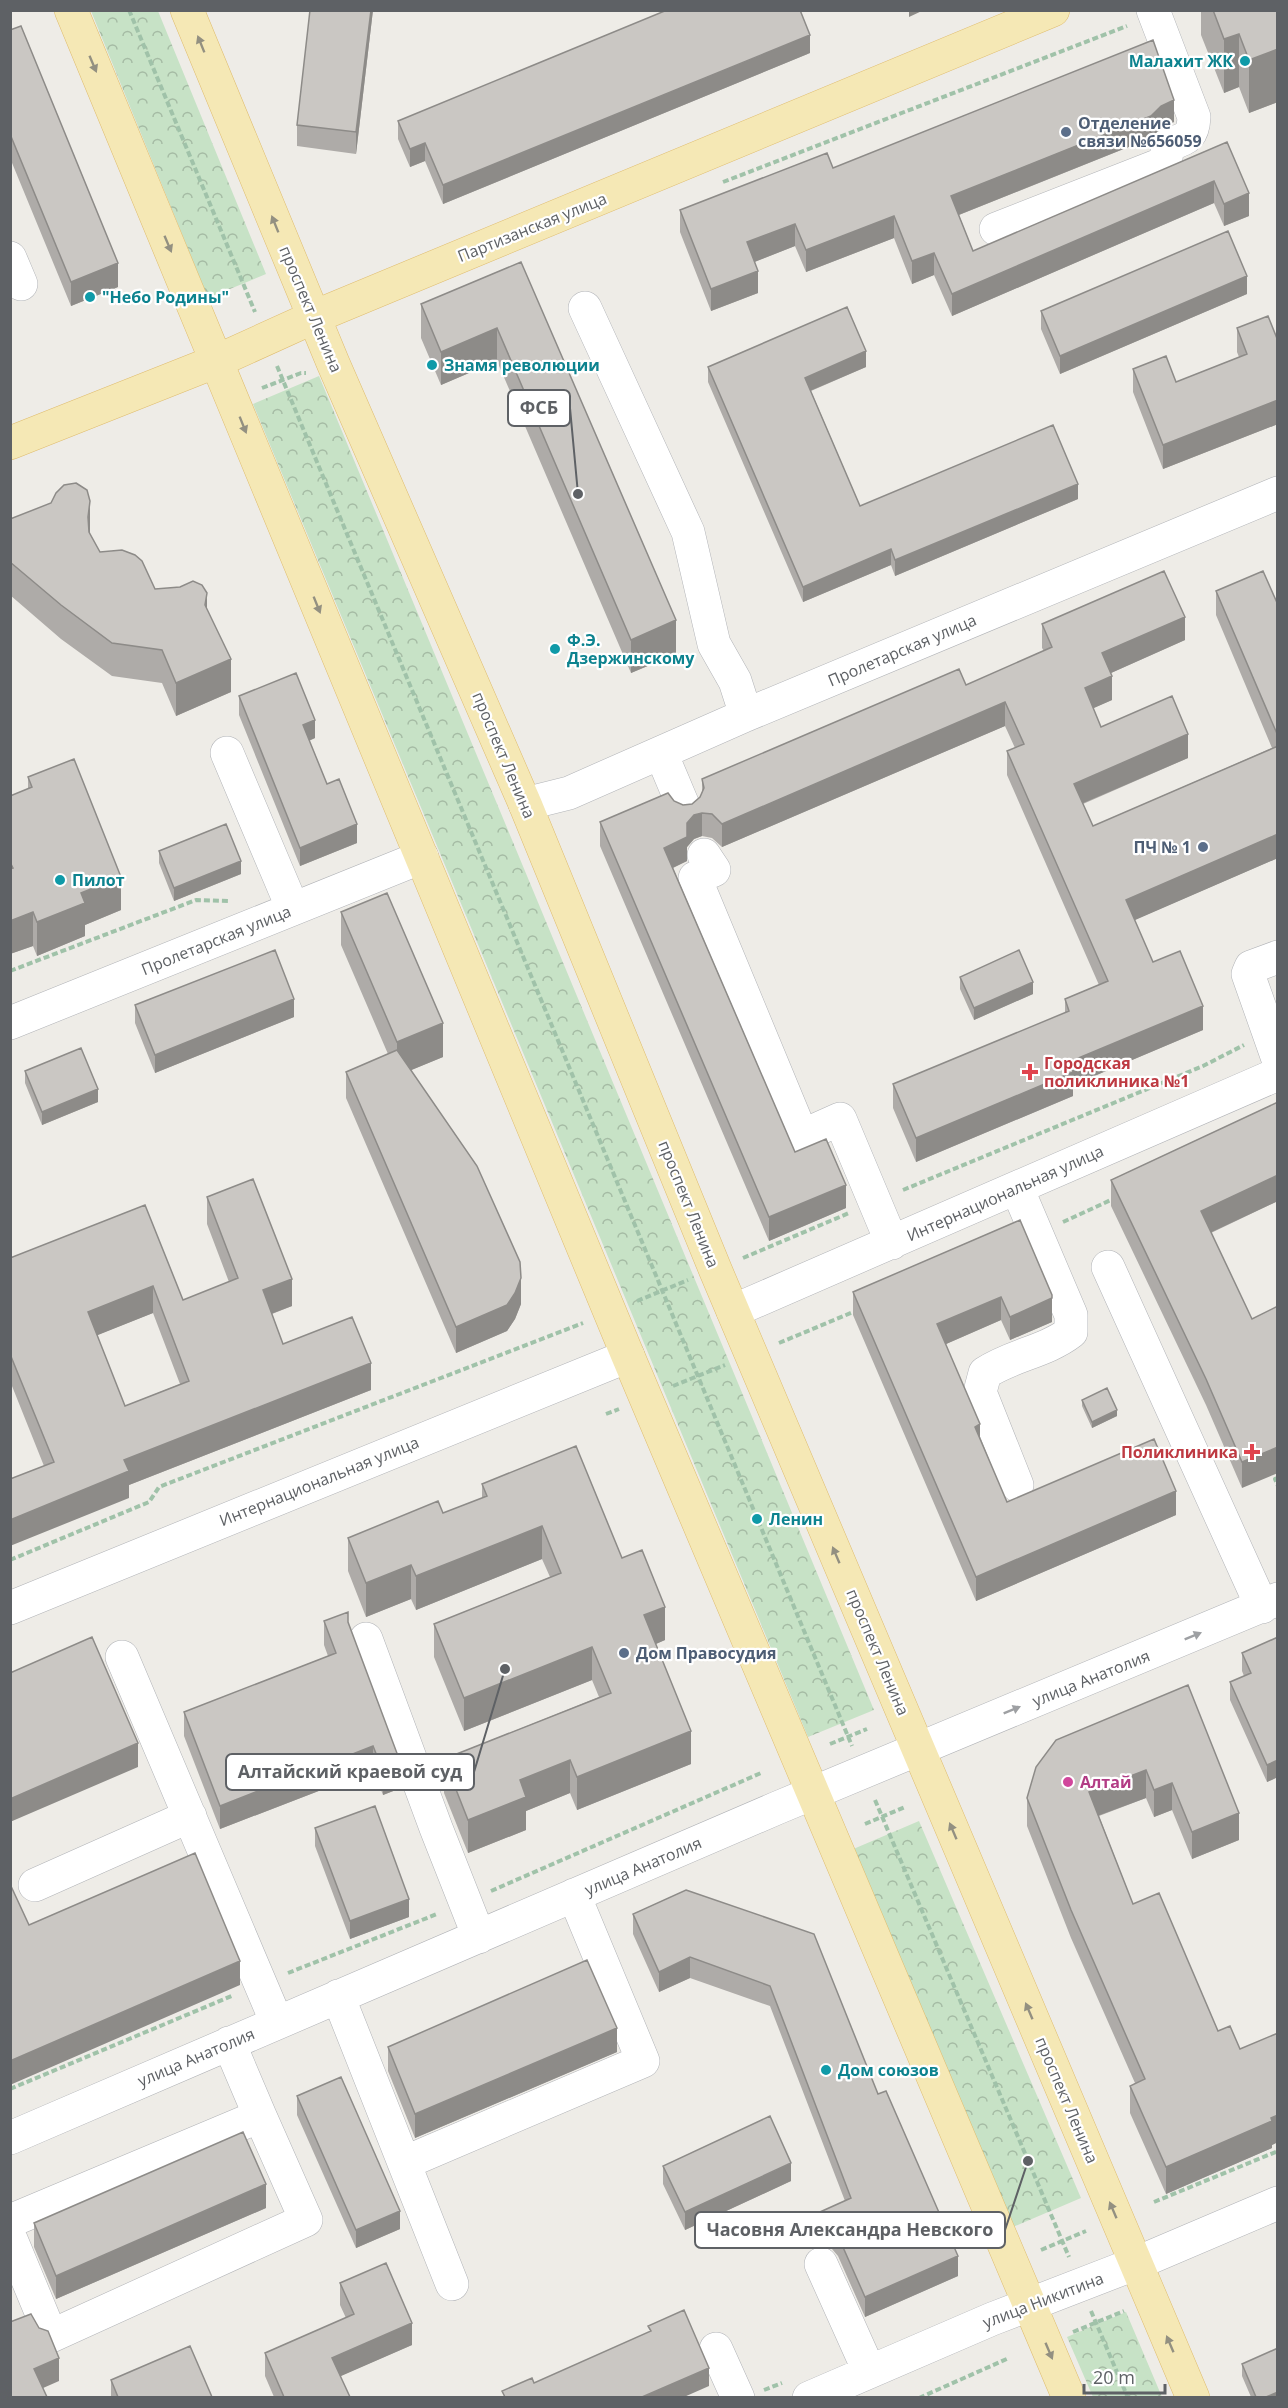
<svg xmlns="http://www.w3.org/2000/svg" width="1288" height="2408" font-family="'Open Sans',sans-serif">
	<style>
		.forest { fill: url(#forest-crowns) }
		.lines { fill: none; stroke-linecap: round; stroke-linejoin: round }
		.minor-casing { stroke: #b1b3b7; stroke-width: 34 }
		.major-casing { stroke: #dfbc6e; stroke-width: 34 }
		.path { stroke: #a0c2a9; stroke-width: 4; stroke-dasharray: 6 3; stroke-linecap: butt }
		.minor { stroke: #fff; stroke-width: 33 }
		.major { stroke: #f5e8b5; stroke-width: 33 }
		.wall { fill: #aeaba8; fill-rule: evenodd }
		.shaded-wall { fill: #8d8b88 }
		.building { fill: #cac7c3; stroke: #8d8b88; stroke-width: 1.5; fill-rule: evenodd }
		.oneway { fill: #939081 }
		.oneway2 { fill: #9ea0a3 }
		.culture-dot { fill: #0f9aa8; stroke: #fff; stroke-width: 2 }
		.service-dot { fill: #5c6f8a; stroke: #fff; stroke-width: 2 }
		.health-dot { fill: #e0444e; stroke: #fff; stroke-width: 2 }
		.hotel-dot { fill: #d1479c; stroke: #fff; stroke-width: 2 }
		.labels { text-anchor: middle; stroke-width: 4.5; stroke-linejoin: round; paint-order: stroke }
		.culture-label { font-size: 16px; font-weight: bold; fill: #0d838f; stroke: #fff; text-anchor: start }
		.service-label { font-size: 16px; font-weight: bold; fill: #4e5e75; stroke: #fff; text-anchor: start }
		.street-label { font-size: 16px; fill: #5e6165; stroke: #fff }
		.health-label { font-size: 16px; font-weight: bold; fill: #be3a42; stroke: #fff; text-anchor: start }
		.hotel-label { font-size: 16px; font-weight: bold; fill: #b23c85; stroke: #fff; text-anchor: start }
		.leader { fill: none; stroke: #5e6165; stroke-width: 2 }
		.callout-dot { fill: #5e6165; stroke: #fff; stroke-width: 2 }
		.callout { fill: #fff; stroke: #5e6165; stroke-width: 2 }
		.callout-label { font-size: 18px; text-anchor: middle; font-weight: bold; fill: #5e6165 }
	</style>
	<defs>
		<pattern id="forest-crowns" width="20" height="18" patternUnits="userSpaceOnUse" patternTransform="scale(1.5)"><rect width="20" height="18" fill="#c7e2c6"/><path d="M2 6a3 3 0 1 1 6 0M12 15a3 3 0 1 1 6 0" fill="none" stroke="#a5bba4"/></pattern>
	</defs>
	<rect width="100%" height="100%" fill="#eeece7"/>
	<!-- forest -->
	<path class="forest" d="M91,11H158L266,274L208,298Z
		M319,376L874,1710L808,1737L253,404Z
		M919,1821L1081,2198L1013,2227L851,1850Z
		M1126,2312L1162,2397H1093L1067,2337Z"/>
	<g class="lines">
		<defs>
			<path id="minor" d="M996,229L1162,164L1166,158L1168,145C1186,138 1193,138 1194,117L1153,10
				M10,258L21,284
				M585,308L688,532L714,644L735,681L746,715
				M227,753L293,909
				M661,753L685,810
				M525,804L569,793L746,715L1278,493
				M704,855L714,870L695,878L802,1136L840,1119L892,1243
				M1278,957L1251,967L1248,974L1278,1059
				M10,1023L422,857
				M1108,1267L1262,1607
				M733,1311L1278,1074
				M1017,1485L980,1392L985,1373C1012,1355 1045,1352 1071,1332V1315L1017,1188
				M10,1608L628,1356
				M366,1639L436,1828L479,1937
				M122,1657L277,2023
				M35,1885L190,1816
				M338,1996L452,2284
				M10,2138L777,1808L1278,1599
				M404,2163L643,2061L574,1895
				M10,2221L260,2116L229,2043
				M10,2237L51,2336L306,2220L260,2116
				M821,2264L869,2371
				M716,2349L738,2398
				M809,2398L992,2319L1137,2263L1278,2203"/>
			<path id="major" d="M71,10L628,1356L1069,2398
				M187,10L333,363L525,804L715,1269L1193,2398
				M10,443L217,361L314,317L1053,10"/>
		</defs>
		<!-- minor casing -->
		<use href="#minor" class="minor-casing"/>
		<!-- major casing -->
		<use href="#major" class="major-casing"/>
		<!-- path -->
		<path class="path" d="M129,10L255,312
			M723,182L1127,26
			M277,366L852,1746
			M262,388L301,373H306
			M10,971L196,900L229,901
			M903,1190L1203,1066L1244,1045
			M1063,1222L1113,1199
			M743,1258L849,1213
			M637,1301L688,1280
			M779,1343L858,1310
			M673,1386L725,1365
			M606,1414L619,1409
			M1278,1478L1275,1479L1278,1486
			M10,1560L149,1502L159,1487L583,1323
			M830,1744L867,1729
			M875,1800L1069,2257
			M865,1824L905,1807
			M491,1891L761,1773
			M288,1973L437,1914
			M10,2089L234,1995
			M1154,2202L1278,2151
			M1041,2250L1086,2231
			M1091,2311L1128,2398
			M1073,2332L1124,2311
			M764,2390L782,2383
			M919,2398L1009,2358"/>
		<!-- minor -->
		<use href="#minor" class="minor"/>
		<!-- major -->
		<use href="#major" class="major"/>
	</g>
	<!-- wall -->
	<path class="wall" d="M373,10L356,154L297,146V125Z
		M1201,10H1278V102L1249,113L1239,87L1224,93L1201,35Z
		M10,30L118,287L71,306L10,158Z
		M810,53L443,204L425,161L410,167L398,139V121Z
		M1174,122L1161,128L1151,138L959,215L973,251L1227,142L1249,216L1224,226L1214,203L952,316L934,275L912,284L894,238L806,272L795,246L754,262L758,293L711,311L680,232V210L833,168Z
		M521,262L676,654L631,673L497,361L441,385L421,338V304Z
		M1247,294L1060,374L1041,329V311Z
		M1237,328L1278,341V424L1163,469L1133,392V369L1176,382L1239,357L1237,352Z
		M708,367H866L811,391L860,506L1078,499L895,576L891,565L803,602L708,382Z
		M10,519L90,535L100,552L155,589L207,610L231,692L176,716L162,683L112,676L61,639L10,595Z
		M1216,591L1278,605V858L1134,920L1153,962L1203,1030L1073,1085V1096L916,1162L893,1108V1084L1065,1013V999L1099,985L1007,775V751L1015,748L1005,726L722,847L712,838L702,836L694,839L687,847V861L673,868L795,1152L846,1208L769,1241L600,846V822L674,801L683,805L692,804L700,797L702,792V779L966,685L1044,651L1042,648V624L1185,640L1111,673L1112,700L1093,708L1101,727L1188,758L1083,804L1093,826L1272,748L1216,615Z
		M239,696L315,738L309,741L327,784L357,843L300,866L239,715Z
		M28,777L121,910L85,925V936L37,956L33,946L10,954V796L28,789Z
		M159,851L241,874L174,901L159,863Z
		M341,912L443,1057L411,1070L521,1304L515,1319L507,1331L456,1353L346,1098V1072L388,1054L341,945Z
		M960,977L1033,994L974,1020L960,989Z
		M135,1005L294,1017L155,1073L135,1023Z
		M25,1071L98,1102L42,1125L25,1083Z
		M1278,1102V1201L1211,1233L1252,1319L1242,1488L1206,1405L1111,1206V1180Z
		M207,1197L292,1306L272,1314L283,1344L371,1390L129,1485V1498L44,1466L10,1381V1258L145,1205L183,1300L229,1282L207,1224ZM153,1313L180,1384L125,1406L97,1335Z
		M1020,1220L1052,1322L1010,1340L1001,1320L946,1344L980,1440L1007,1502L1176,1515L976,1601L853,1315V1292Z
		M1082,1400L1117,1416L1092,1428L1082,1406Z
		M482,1484L622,1558L665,1640L656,1644L691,1764L577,1810L570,1793L526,1811V1830L468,1853L444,1793V1759L599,1697L592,1680L464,1731L434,1657V1624L550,1577L542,1559L416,1610L411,1599L366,1617L348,1571V1538L443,1513L482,1498Z
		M324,1621L348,1622L401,1788L383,1795L373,1770L220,1829L184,1736V1712L328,1656L324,1645Z
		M1278,1637V1777L1267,1782L1230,1700V1682L1244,1676L1242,1671V1653Z
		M1188,1685L1239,1840L1192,1859L1172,1810L1154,1817L1146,1798L1099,1816L1133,1904L1218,2031L1240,2049L1278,2033V2142L1272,2145V2148L1166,2194L1130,2113V2086L1135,2083L1071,1938L1027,1826V1798Z
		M315,1828L409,1917L350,1939L315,1846Z
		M686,1890L878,2094L958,2276L865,2317L838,2256L832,2249L826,2246L820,2232V2212L845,2201L770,2006L690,1978L659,1992L633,1934V1914Z
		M388,2047L617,2052L415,2138L388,2071Z
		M297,2096L400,2229L356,2248L297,2115Z
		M663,2166L791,2181L685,2230L663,2184Z
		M266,2208L56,2299L34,2247V2223Z
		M340,2283L412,2345L340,2376L350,2397H274L265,2376V2353L346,2318L340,2305Z
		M1242,2364L1278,2397H1251L1242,2376Z
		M111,2380L212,2397H111Z"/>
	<!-- shaded-wall -->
	<path class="shaded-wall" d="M371,10H373L356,154V132Z
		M909,10H924L909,17Z
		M1239,34V87L1224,93V39Z
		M810,35V53L443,204V185Z
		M1278,49V102L1249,113V60Z
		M1174,100V122L1161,128L1151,138L951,218V196Z
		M425,143V161L410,167V149Z
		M1214,181V203L952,316V294Z
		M1249,193V216L1224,226V204Z
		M894,216V238L806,272V250Z
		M795,224V246L747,265V242Z
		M934,253V275L912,284V261Z
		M118,263V287L71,306V282Z
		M758,271V293L711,311V289Z
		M1247,276V294L1060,374V356Z
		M497,328V361L441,385V352Z
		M866,351V367L805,393V378Z
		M1278,400V424L1163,469V445Z
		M1078,484V499L895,576V560Z
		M90,501V534L88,551V517Z
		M891,549V565L803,602V587Z
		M207,593V626L205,605Z
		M1185,617V640L1102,677V653Z
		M676,620V654L631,673V640Z
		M231,659V692L176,716V683Z
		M1112,676V700L1085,712V688Z
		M1005,702V726L722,847V824Z
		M315,720V738L303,743V725Z
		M1188,734V758L1074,807V784Z
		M702,813V836L694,839L687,847V823L694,815Z
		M357,824V843L300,866V848Z
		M1278,834V858L1126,924V900Z
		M687,837V861L664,872V848Z
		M241,861V874L174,901V888Z
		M121,877V910L85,925V936L37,956V922L81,893Z
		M33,912V946L10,954V921Z
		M1033,982V994L974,1020V1008Z
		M294,999V1017L155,1073V1055Z
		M1203,1006V1030L1073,1085V1096L916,1162V1138L1069,1062Z
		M443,1023V1057L397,1076V1042Z
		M98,1089V1102L42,1125V1112Z
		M1278,1175V1201L1201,1237V1211Z
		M846,1185V1208L769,1241V1217Z
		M521,1278V1304L515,1319L507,1331L456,1353V1327Z
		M292,1279V1306L263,1317V1290Z
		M153,1286V1313L88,1339V1312Z
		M1001,1297V1320L937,1348V1324Z
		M1052,1298V1322L1010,1340V1317Z
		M371,1363V1390L129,1485V1498L10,1546V1520L124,1460Z
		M1117,1410V1416L1092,1428V1422Z
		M980,1424V1448L975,1427Z
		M1278,1447V1473L1242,1488V1462Z
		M1176,1491V1515L976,1601V1577Z
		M542,1526V1559L416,1610V1576Z
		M411,1565V1599L366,1617V1583Z
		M665,1607V1640L644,1649V1615Z
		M592,1647V1680L464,1731V1698Z
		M691,1731V1764L577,1810V1777Z
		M138,1743V1767L10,1822V1799Z
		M373,1746V1770L220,1829V1806Z
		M570,1760V1793L526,1811V1830L468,1853V1820L520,1780Z
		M1278,1760V1777L1267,1782V1765Z
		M401,1764V1788L383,1795V1771Z
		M1146,1770V1798L1089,1819V1792Z
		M1172,1783V1810L1154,1817V1790Z
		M1239,1813V1840L1192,1859V1832Z
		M409,1899V1917L350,1939V1921Z
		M690,1957V1978L659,1992V1972Z
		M240,1961V1985L10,2085V2061Z
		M617,2028V2052L415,2138V2114Z
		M1278,2115V2142L1272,2145V2148L1166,2194V2167Z
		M791,2163V2181L685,2230V2212Z
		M266,2184V2208L56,2299V2276Z
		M400,2211V2229L356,2248V2230Z
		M958,2256V2276L865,2317V2297Z
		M412,2323V2345L332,2380V2358Z
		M59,2358V2381L34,2392V2369Z
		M709,2368V2386L684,2397H642Z
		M1278,2392V2397H1266Z"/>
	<!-- building -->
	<path class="building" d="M310,10H371L356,132L297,125Z
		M667,10H800L810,35L443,185L425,143L410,149L398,121Z
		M1213,10H1278V49L1249,60L1239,34L1224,39Z
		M21,26L118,263L71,282L10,134V30Z
		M1153,40L1174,100L1161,106L1151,116L951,196L973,251L1227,142L1249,193L1224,204L1214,181L952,294L934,253L912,261L894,216L806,250L795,224L747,242L758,271L711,289L680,210L827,153L833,168Z
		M1228,231L1247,276L1060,356L1041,311Z
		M521,262L676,620L631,640L497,328L441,352L421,304Z
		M847,307L866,351L805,378L860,506L1053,425L1078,484L895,560L891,549L803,587L708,367Z
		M1268,316L1278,341V400L1163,445L1133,369L1166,356L1176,382L1247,354L1237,328Z
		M76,483L87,490L90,501L88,517L89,532L100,552L122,550L135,555L142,561L155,589L180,587L193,581L202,585L207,593L205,605L231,659L176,683L162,650L112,643L61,605L10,562V519L51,503L56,493L64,485Z
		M1164,571L1185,617L1102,653L1112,676L1085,688L1101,727L1172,696L1188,734L1074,784L1093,826L1278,746V834L1126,900L1153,962L1180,951L1203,1006L1069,1062L1073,1072L916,1138L893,1084L1069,1011L1065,999L1108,981L1007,751L1024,744L1005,702L722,824L712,814L702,813L694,815L687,823V837L664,848L795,1152L826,1139L846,1185L769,1217L600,822L668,793L674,801L683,805L692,804L700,797L704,788L702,779L959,669L966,685L1052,647L1042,624Z
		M1263,571L1278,605V736L1216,591Z
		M296,673L315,720L303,725L327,784L339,779L357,824L300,848L239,696Z
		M74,759L121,877L81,893L85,903L37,922L33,912L10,921V869L13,868L10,862V796L32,787L28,777Z
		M226,824L241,861L174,888L159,851Z
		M387,893L443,1023L397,1042L341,912Z
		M275,950L294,999L155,1055L135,1005Z
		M1019,950L1033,982L974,1008L960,977Z
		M81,1048L98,1089L42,1112L25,1071Z
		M397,1050L477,1166L520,1262L521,1278L515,1293L507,1305L456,1327L346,1072Z
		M1278,1102V1175L1201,1211L1252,1319L1278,1306V1447L1242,1462L1206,1379L1111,1180Z
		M253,1179L292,1279L263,1290L283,1344L352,1317L371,1363L124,1460L129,1471L10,1520V1479L54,1462L10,1354V1258L145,1205L183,1300L238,1278L207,1197ZM153,1286L189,1381L125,1406L88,1312Z
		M1020,1220L1052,1295V1298L1010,1317L1001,1297L937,1324L980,1424L975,1427L1007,1502L1154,1439L1176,1491L976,1577L853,1292Z
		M1107,1388L1117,1410L1092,1422L1082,1400Z
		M576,1446L622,1558L642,1550L665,1607L644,1615L691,1731L577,1777L570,1760L520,1780L526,1797L468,1820L444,1759L611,1693L592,1647L464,1698L434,1624L561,1573L542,1526L416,1576L411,1565L366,1583L348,1538L438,1501L443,1513L487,1496L482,1484Z
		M348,1612V1622L401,1764L383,1771L373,1746L220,1806L184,1712L336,1653L324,1621Z
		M92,1637L138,1743L10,1799V1673Z
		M1278,1637V1760L1267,1765L1230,1682L1251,1673L1242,1653Z
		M1188,1685L1239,1813L1192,1832L1172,1783L1154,1790L1146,1770L1089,1792L1133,1904L1159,1893L1218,2031L1230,2026L1240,2049L1278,2033V2115L1271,2118L1272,2121L1166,2167L1130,2086L1145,2079L1071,1910L1027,1798L1036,1767L1056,1740Z
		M375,1806L409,1899L350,1921L315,1828Z
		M195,1853L240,1961L10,2061V1884L29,1925Z
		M686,1890L814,1934L878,2094L886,2091L958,2256L865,2297L838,2236L832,2229L826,2226L820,2212L851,2198L770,1986L690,1957L659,1972L633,1914Z
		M587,1960L617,2028L415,2114L388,2047Z
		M341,2077L400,2211L356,2230L297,2096Z
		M770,2116L791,2163L685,2212L663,2166Z
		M243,2132L266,2184L56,2276L34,2223Z
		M386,2263L412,2323L332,2358L350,2397H284L265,2353L354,2314L340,2283Z
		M684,2310L709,2368L642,2397H505L502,2391L532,2378L534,2383L651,2331L648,2326Z
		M31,2314L39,2328L48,2331L59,2358L34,2369L47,2397H10V2322Z
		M190,2346L212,2397H118L111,2380Z
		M1278,2348V2392L1266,2397H1256L1242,2364Z"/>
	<!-- one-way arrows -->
	<defs><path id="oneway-solid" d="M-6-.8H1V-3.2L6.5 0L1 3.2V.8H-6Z" transform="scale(1.5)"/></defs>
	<g class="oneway">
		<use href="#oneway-solid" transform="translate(201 44) rotate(-112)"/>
		<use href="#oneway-solid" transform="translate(93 64) rotate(67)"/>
		<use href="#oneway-solid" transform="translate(275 224) rotate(-112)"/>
		<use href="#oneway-solid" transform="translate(168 244) rotate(67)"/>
		<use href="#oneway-solid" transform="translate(243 425) rotate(68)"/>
		<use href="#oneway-solid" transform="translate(317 605) rotate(68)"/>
		<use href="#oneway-solid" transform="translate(836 1555) rotate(-113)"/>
		<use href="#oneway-solid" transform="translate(953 1831) rotate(-113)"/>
		<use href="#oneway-solid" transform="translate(1029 2011) rotate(-113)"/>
		<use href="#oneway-solid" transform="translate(1113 2210) rotate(-113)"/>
		<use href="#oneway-solid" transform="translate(1170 2344) rotate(-113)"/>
		<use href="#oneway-solid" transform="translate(1049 2351) rotate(67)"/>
	</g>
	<g class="oneway2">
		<use href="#oneway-solid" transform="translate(1193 1636) rotate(-22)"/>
		<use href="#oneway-solid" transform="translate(1012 1710) rotate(-22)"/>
	</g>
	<!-- markers -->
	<g class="culture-dot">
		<circle cx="1245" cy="61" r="6"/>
		<circle cx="90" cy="297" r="6"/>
		<circle cx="432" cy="365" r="6"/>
		<circle cx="555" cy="649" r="6"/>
		<circle cx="60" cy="880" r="6"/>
		<circle cx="757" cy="1519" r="6"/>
		<circle cx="826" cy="2070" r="6"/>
	</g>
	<g class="service-dot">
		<circle cx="1066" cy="132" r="6"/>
		<circle cx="1203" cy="847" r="6"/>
		<circle cx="624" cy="1653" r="6"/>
	</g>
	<g class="health-dot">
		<path d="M1027 1063h6v6h6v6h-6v6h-6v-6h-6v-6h6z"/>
		<path d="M1249 1443h6v6h6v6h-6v6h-6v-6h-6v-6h6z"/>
	</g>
	<circle class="hotel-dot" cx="1068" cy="1782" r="6"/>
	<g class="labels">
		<!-- culture labels -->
		<g class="culture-label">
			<text x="1233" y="67" text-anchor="end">Малахит ЖК</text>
			<text x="102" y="303">"Небо Родины"</text>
			<text x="444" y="371">Знамя революции</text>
			<text x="567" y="646">Ф.Э.<tspan x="567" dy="18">Дзержинскому</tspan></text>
			<text x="72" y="886">Пилот</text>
			<text x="769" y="1525">Ленин</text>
			<text x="838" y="2076">Дом союзов</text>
		</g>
		<!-- service labels -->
		<g class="service-label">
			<text x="1078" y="129">Отделение<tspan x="1078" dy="18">связи №656059</tspan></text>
			<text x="1191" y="853" text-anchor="end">ПЧ № 1</text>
			<text x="636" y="1659">Дом Правосудия</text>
		</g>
		<!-- street labels -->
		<g class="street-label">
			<text transform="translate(532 227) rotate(-22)" y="6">Партизанская улица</text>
			<text transform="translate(311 309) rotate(67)" y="6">проспект Ленина</text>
			<text transform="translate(902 650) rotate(-23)" y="6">Пролетарская улица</text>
			<text transform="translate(504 755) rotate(67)" y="6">проспект Ленина</text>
			<text transform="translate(216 940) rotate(-22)" y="6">Пролетарская улица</text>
			<text transform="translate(1005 1193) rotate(-24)" y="6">Интернациональная улица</text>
			<text transform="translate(689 1204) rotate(68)" y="6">проспект Ленина</text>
			<text transform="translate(319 1481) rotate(-22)" y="6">Интернациональная улица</text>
			<text transform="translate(878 1652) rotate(67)" y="6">проспект Ленина</text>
			<text transform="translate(1091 1678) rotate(-22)" y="6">улица Анатолия</text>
			<text transform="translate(643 1866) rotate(-23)" y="6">улица Анатолия</text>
			<text transform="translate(196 2057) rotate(-23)" y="6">улица Анатолия</text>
			<text transform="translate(1067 2100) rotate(67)" y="6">проспект Ленина</text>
			<text transform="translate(1043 2300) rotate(-21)" y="6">улица Никитина</text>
		</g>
		<!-- health labels -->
		<g class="health-label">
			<text x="1044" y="1069">Городская<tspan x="1044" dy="18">поликлиника №1</tspan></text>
			<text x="1238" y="1458" text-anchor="end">Поликлиника</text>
		</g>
		<!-- hotel labels -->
		<g class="hotel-label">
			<text x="1080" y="1788">Алтай</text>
		</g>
	</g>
	<!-- callouts -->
	<path class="leader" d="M578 494L570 408M505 1669L474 1772M1028 2161L1005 2230"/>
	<g class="callout-dot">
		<circle cx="578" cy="494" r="6"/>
		<circle cx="505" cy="1669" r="6"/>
		<circle cx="1028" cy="2161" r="6"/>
	</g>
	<g class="callout">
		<rect x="508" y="390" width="62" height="36" rx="6"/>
		<rect x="226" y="1754" width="248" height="36" rx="6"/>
		<rect x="695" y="2212" width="310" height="36" rx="6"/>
	</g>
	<g class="callout-label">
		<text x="539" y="414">ФСБ</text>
		<text x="350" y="1778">Алтайский краевой суд</text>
		<text x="850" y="2236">Часовня Александра Невского</text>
	</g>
	<!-- border -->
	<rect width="1288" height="2408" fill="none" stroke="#5e6165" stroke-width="24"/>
	<!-- scale -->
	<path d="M1084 2384v9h81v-9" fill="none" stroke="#5e6165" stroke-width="3"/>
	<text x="1093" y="2384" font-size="18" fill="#5e6165" stroke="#ffffff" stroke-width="4.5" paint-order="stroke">20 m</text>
</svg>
